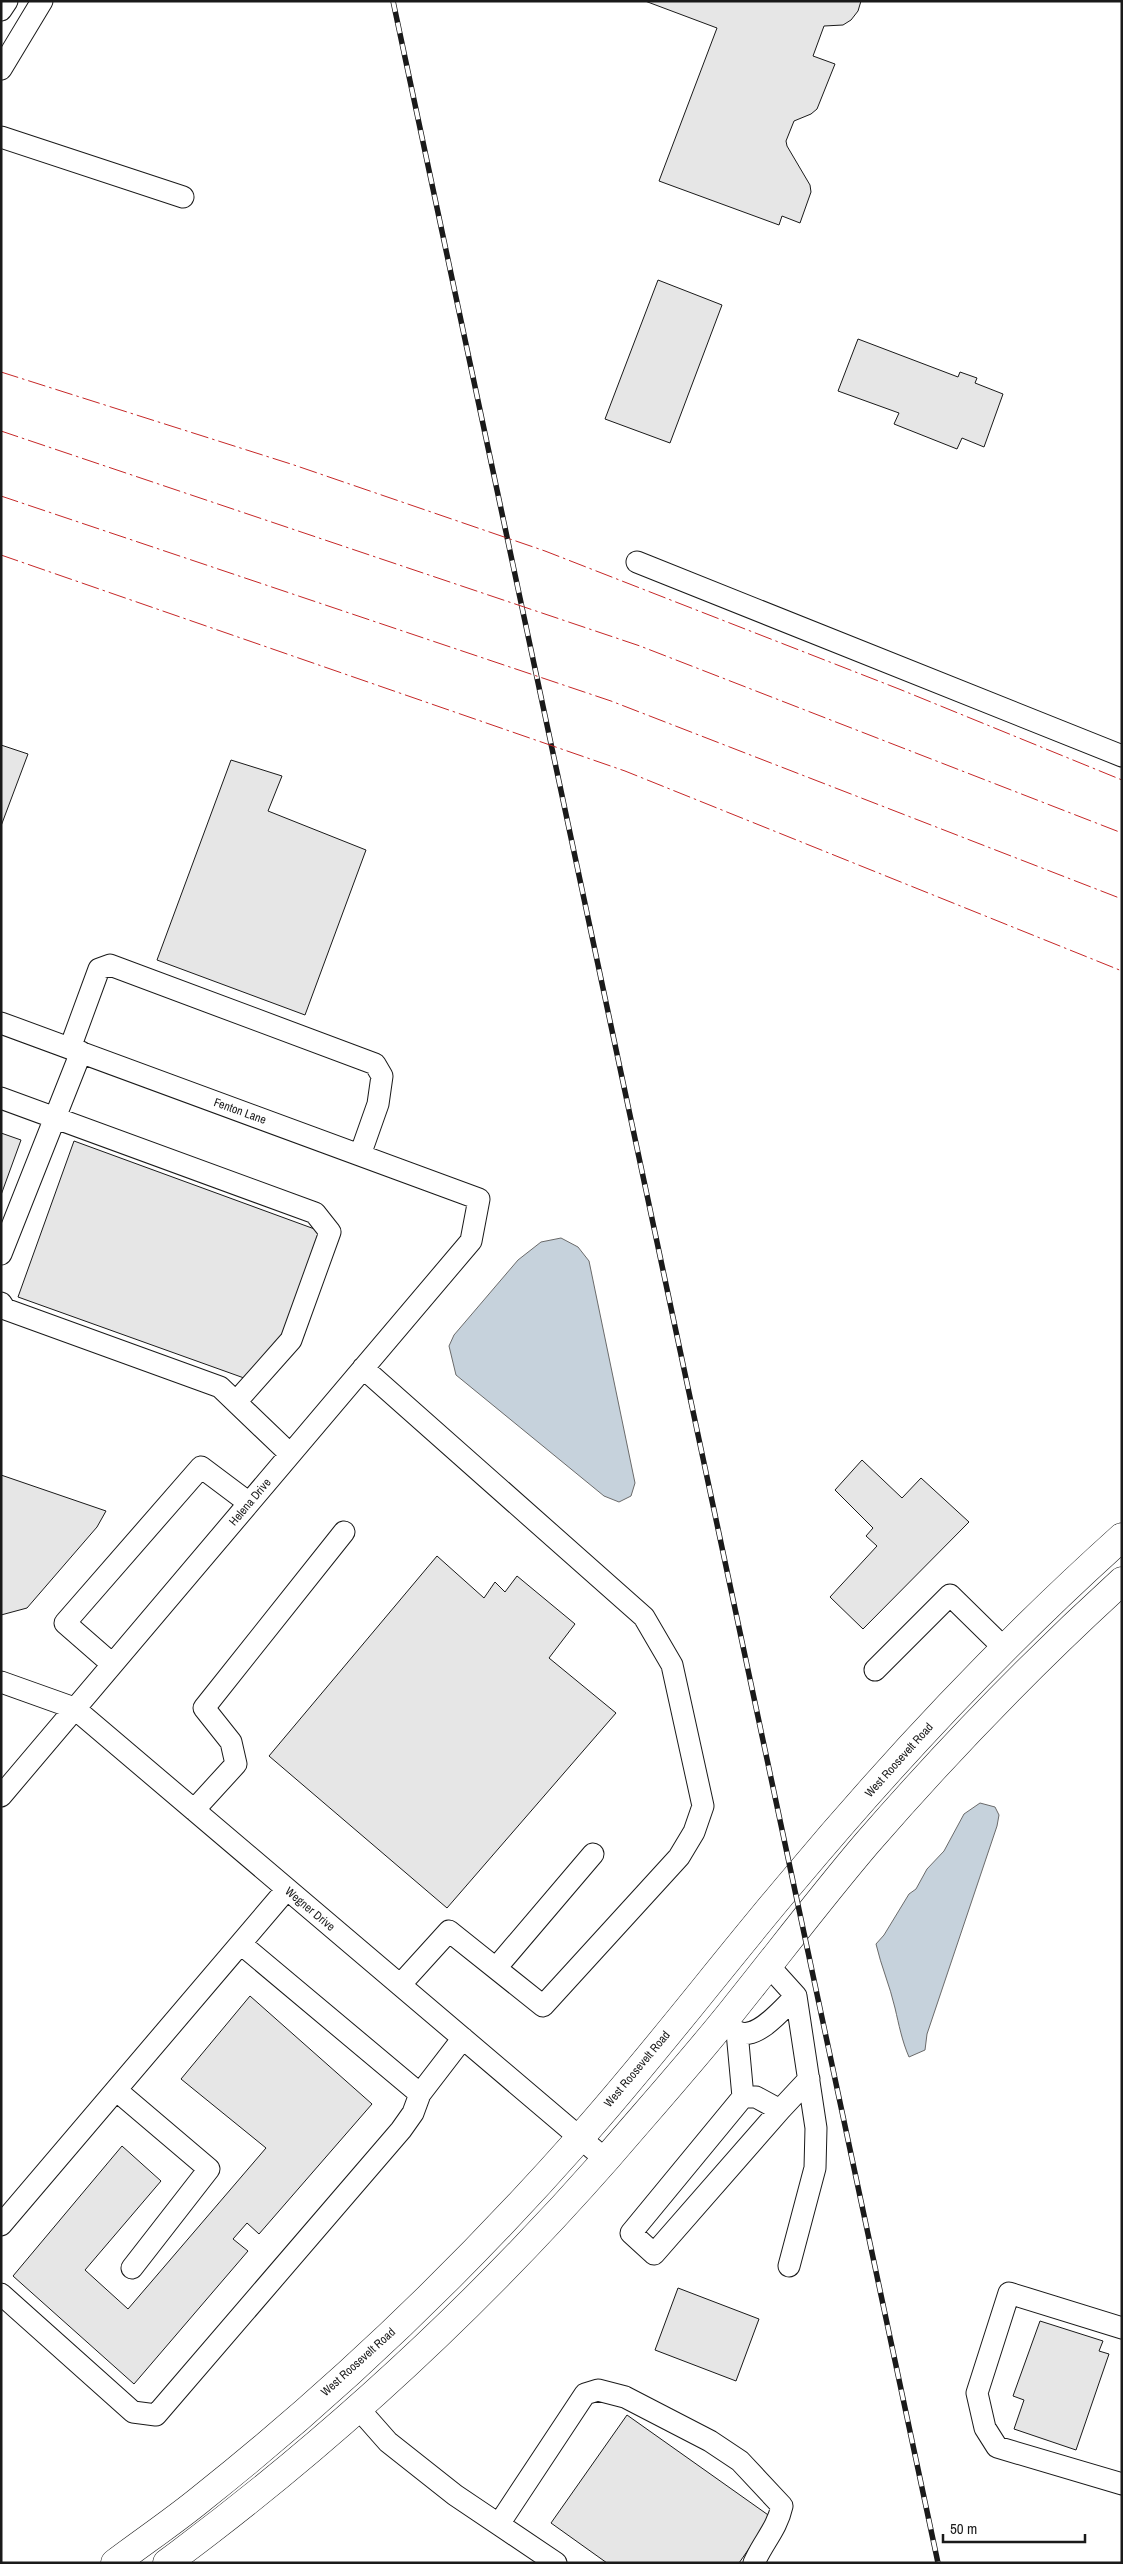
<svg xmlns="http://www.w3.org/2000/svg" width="1123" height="2564" font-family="'Archivo Narrow',sans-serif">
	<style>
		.water { fill: #c6d2dc; stroke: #6a6a6a }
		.building { fill: #e6e6e6; stroke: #1a1a1a }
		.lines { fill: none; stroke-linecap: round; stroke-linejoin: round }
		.minor-casing { stroke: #1a1a1a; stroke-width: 23 }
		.major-casing { stroke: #1a1a1a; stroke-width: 29 }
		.minor { stroke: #fff; stroke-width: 21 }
		.major { stroke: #fff; stroke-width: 28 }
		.rail-casing { stroke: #1a1a1a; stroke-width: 5.5 }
		.rail { stroke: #fff; stroke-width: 4; stroke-dasharray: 11; stroke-linecap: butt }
		.power { stroke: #c62828; stroke-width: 1; stroke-dasharray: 18 4 2.5 4; stroke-linecap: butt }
		.labels { text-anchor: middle; stroke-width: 4; stroke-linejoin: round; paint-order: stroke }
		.street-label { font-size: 12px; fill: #1a1a1a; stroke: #fff }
	</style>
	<rect width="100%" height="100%" fill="#fff"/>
	<!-- water -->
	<path class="water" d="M561,1238L578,1247L589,1261L635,1483L631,1496L619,1502L604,1496L456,1375L449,1346L454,1335L518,1260L541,1242Z
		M980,1803L995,1807L999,1815L997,1826L927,2034L925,2050L909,2057C902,2041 899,2025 895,2008C890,1986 881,1966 876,1944L884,1935L909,1894L916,1889L927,1869L944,1851L964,1814Z"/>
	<!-- building -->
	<path class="building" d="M645,1H861L858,11L851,20L843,25L824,26L813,56L835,64L817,109L811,114L794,121L786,141L787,146L810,185L811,192L800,223L782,216L779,225L659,181L717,28Z
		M658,280L722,305L670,443L605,419Z
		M858,339L958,377L960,372L977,378L975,383L1003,394L984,447L962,438L957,449L894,424L899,413L838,391Z
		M1,745L28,754L1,826Z
		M231,760L282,776L268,811L366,850L305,1015L157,960Z
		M1,1133L21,1140L1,1195Z
		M74,1141L320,1231L284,1333L244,1378L18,1297Z
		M862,1460L902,1498L921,1478L969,1522L863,1629L830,1597L877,1546L866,1536L873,1528L835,1490Z
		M1,1475L106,1511L97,1527L27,1608L1,1615Z
		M437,1556L484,1598L495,1582L505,1592L517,1576L575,1624L549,1658L616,1713L447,1908L269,1756Z
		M250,1996L372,2104L259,2234L247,2223L233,2239L248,2251L134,2384L13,2276L122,2146L161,2181L85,2270L128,2309L266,2148L181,2079Z
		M678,2288L759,2319L736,2381L655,2350Z
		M1040,2321L1103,2341L1099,2351L1109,2354L1076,2450L1014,2429L1024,2400L1013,2396Z
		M627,2415L771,2517L739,2563H607L551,2523Z"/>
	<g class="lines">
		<defs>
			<path id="minor" d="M1,10L7,1
				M1,69L42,1
				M1,137L183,197
				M637,562L1122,756
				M1,1023L479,1199L471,1241L1,1796
				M70,1048L99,969L110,965L375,1064L382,1076L378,1104L360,1155
				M1,1098L315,1213L330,1232L291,1340L236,1402
				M1,1254L81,1052
				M1,1303L5,1309L220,1387L290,1454
				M363,1368L644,1617L672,1665L703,1806L694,1832L679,1857L543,2006L449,1931L400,1985
				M112,1664L65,1623L201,1467L249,1503
				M875,1670L950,1595L1004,1648
				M1,1682L74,1708L605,2159
				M194,1810L236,1764L231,1742L204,1708L344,1532
				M241,1944L420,2094
				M768,1965L796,1996L816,2128L815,2168L789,2266
				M496,1968L593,1854
				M724,2021C727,2024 731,2028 736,2031C756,2043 783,2008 796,1996
				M737,2032L743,2097
				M116,2090L209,2169L132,2268
				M780,2110L654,2254L631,2233L743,2097H756L780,2110L809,2079
				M1,2225L287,1889
				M1,2294L133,2412L156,2415L401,2130L413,2113L420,2094L463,2038
				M1122,2328L1009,2293L977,2393L985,2428L997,2447L1122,2484
				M358,2408L388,2442L455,2495L556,2563
				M499,2524L585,2394L598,2390L625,2397L710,2441L740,2461L782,2506C777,2529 763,2542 754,2563"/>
			<path id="major" d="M115,2563C144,2541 174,2521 202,2498C338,2390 464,2269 579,2139C653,2056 720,1967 792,1882C894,1760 1003,1644 1122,1537
				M167,2563C328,2444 476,2307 608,2157C650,2108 693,2060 733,2010C778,1954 821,1897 867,1843C947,1751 1032,1663 1122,1581"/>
		</defs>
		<!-- minor casing -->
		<use href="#minor" class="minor-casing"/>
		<!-- major casing -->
		<use href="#major" class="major-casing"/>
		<!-- minor -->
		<use href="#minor" class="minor"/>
		<!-- major -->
		<use href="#major" class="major"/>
		<defs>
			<path id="rail" d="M393,1L938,2563"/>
		</defs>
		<!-- rail casing -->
		<use href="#rail" class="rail-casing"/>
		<!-- rail -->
		<use href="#rail" class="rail"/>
		<!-- power -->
		<path class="power" d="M1,372L294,465L545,551L899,689L1122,780
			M1,431L640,646L1122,833
			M1,496L611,701L1122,899
			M1,555L625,771L1122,971"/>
	</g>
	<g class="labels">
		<!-- street labels -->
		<g class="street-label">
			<text transform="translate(240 1111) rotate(20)" y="4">Fenton Lane</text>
			<text transform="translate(250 1502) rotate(-50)" y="4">Helena Drive</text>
			<text transform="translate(899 1760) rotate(-48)" y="4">West Roosevelt Road</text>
			<text transform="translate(310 1909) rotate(40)" y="4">Wegner Drive</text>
			<text transform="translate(637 2069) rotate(-50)" y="4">West Roosevelt Road</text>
			<text transform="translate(358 2362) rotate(-42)" y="4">West Roosevelt Road</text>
		</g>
	</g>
	<!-- border -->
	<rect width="1123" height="2564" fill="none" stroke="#1a1a1a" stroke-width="5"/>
	<!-- scale -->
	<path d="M943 2534v8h142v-8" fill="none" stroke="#1a1a1a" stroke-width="2.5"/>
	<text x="950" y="2534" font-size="15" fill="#1a1a1a" stroke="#ffffff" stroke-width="4" paint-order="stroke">50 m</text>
</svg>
